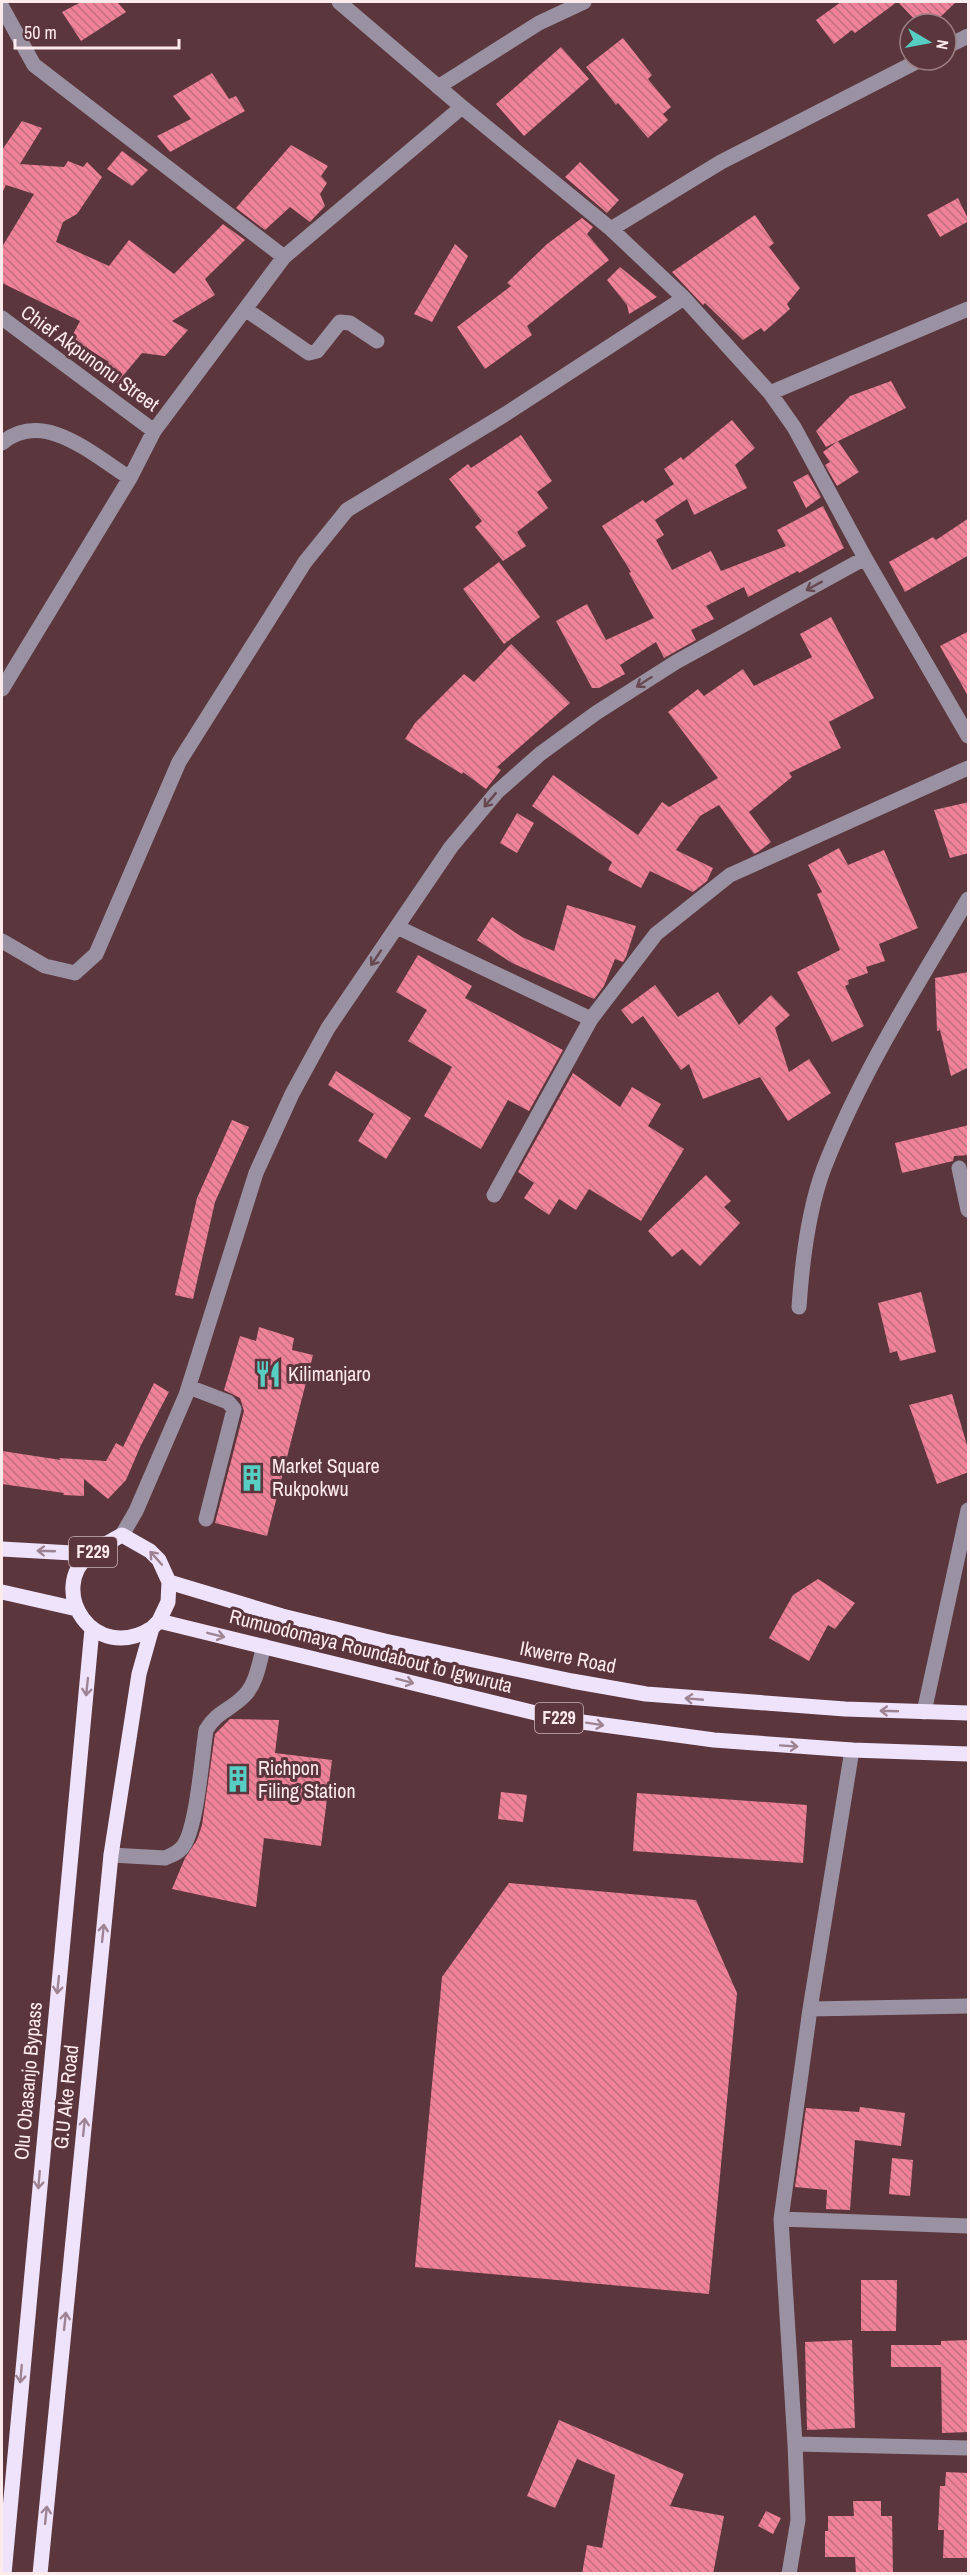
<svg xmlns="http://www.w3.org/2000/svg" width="970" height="2575" font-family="'Archivo Narrow',sans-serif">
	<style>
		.building { fill: url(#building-back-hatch) }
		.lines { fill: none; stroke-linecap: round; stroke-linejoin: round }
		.minor { stroke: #9a92a2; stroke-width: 15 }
		.major { stroke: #efe3fc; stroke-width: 15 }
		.oneway { stroke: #684851 }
		.oneway2 { stroke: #9e8493 }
		.labels { text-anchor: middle; stroke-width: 6; stroke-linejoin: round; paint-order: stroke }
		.shield { fill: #5b363d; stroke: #ccb4b8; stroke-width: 1.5 }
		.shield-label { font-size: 18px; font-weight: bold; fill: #fdeaed }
		.street-label { font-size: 20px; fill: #fdeaed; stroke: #5b363d }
		.poi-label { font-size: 20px; fill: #fdeaed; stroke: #5b363d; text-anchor: start }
	</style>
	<defs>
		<pattern id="building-back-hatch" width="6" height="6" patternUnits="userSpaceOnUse" patternTransform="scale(1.5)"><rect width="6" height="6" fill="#ef8198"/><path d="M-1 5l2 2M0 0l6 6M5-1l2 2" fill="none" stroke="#be6f80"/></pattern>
	</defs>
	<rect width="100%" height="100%" fill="#5b363d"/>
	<!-- building -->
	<path class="building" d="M81,2H117L126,12L81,41L62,12Z
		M841,2H897L855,33L852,30L834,44L816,20Z
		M898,2H956L933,24H919Z
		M623,38L652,75L648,79L671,107L663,114L668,120L648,138L618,103L616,105L586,67Z
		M561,47L589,79L524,136L496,104Z
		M212,73L229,99L236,96L245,111L170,152L157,136L191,119L173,96Z
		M22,121L42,128L20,164L64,167L68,161L83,167L87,162L102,177L77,214L63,222L56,242L109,266L129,240L174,274L223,224L245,240L205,279L215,295L172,321L188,330L165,356L142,353L117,383L100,377L109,362L71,338L80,321L2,283V247L34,194L6,185L2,193V150Z
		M291,145L328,166L321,176L327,183L320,194L325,206L310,222L290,207L265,230L236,208Z
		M122,151L148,170L132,186L107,169Z
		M580,162L619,200L607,213L565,177Z
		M958,198L969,221L940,237L927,215Z
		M755,215L774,243L769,247L800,288L787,304L790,309L764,332L761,328L743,340L705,303L703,305L672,272Z
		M582,218L593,227L587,234L609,260L527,326L532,335L485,369L457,327L511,286L507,283L547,244Z
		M455,244L468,256L432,322L414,314Z
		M620,267L657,297L629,314L627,305L607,280Z
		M891,381L906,408L826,447L816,431L850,396Z
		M732,420L755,448L735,465L747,488L694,515L687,499L655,520L664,535L656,540L672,570L711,551L721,571L786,546L777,530L823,506L844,548L799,573L798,571L748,597L744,587L706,606L714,619L691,630L696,640L664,658L656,642L620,665L625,674L599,688H592L556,621L587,604L606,640L654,618L629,573L631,572L602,526L643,500L645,503L674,484L664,469L681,457L683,460Z
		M521,435L552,481L537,492L548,508L517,532L526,546L503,561L475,527L482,521L449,479L468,464L471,468Z
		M838,441L859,472L837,486L825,465L830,462L823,452Z
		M808,474L821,497L806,508L793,482Z
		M969,518V555L905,592L889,562L933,537L936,540Z
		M499,562L540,617L504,644L463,589Z
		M831,617L874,698L829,722L841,748L789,773L792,777L749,812L771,842L758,852L754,854L719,805L700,816L676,850L713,868L707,881L693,892L650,871L641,888L608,870L612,862L532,806L553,775L638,835L662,802L669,807L718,778L668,712L698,689L704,696L743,669L754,686L812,657L800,634Z
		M969,631V698L940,646Z
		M511,644L570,703L497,767L501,770L486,789L463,772L462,774L405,739L415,723L464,674L474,682Z
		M969,802V853L950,858L934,810Z
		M517,813L534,823L517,853L500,843Z
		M839,848L848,865L884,850L918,928L879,944L885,961L866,967L868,973L848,980L849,984L845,986L864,1026L832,1042L797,972L840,950L817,894L822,892L808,865Z
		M567,905L636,926L626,957L623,962L615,959L604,986L594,999L512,963L477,940L492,917L522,937L554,951Z
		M418,955L472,986L465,998L563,1050L529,1111L508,1100L481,1149L424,1116L452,1067L408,1041L427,1010L396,992Z
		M969,972V1067L951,1076L940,1030L937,1031L935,978Z
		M655,985L678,1017L718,992L739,1025L771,995L790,1015L775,1028L789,1072L809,1059L831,1093L788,1121L760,1077L703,1099L689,1064L681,1070L643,1016L632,1024L621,1010Z
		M336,1071L411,1118L386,1159L358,1141L374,1114L328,1085Z
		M573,1073L620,1107L632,1087L661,1104L648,1126L684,1149L641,1221L589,1189L576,1210L559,1199L549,1215L524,1198L534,1183L518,1172Z
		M232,1120L249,1127L215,1202L193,1299L175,1295L197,1198Z
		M969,1125V1155L954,1156L953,1161L902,1173L895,1143Z
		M706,1175L731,1201L724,1207L740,1223L700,1266L682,1249L672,1257L648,1231Z
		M921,1292L936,1352L900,1361L897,1351L890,1353L878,1303Z
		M259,1327L294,1338L292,1350L313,1355L267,1536L215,1523L244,1411L240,1398L224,1390L240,1336L256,1341Z
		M154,1383L169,1392L141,1445L126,1480L108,1499L84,1479V1496L63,1495L64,1493L2,1484V1451L61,1460L59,1458L106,1461L116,1443L123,1447Z
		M952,1394L969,1452V1472L937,1484L909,1405Z
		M818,1579L855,1603L835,1629L828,1625L809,1661L769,1638L793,1595Z
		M230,1719L279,1720L275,1753L332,1760L321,1846L264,1838L256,1907L172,1889L185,1858L197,1840L202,1825L215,1734Z
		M501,1792L527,1795L523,1822L498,1819Z
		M637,1793L807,1805L803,1863L633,1851Z
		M509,1883L696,1900L737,1993L709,2294L415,2267L442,1977Z
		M860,2107L905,2113L901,2146L855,2140L850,2210L826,2209L827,2190L795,2187L806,2108L859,2112Z
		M892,2158L913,2160L910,2196L889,2194Z
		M861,2280H897L896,2331H861Z
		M852,2340L855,2428L807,2430L805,2342Z
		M969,2340V2432L942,2433L941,2367H891V2345H941V2341Z
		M559,2420L684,2474L670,2506L724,2516L713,2574H582L587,2545L602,2548L615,2475L577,2459L555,2508L527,2496Z
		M946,2472L969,2473V2558H943L944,2530H938L940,2486H945Z
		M853,2501H881V2516H892L893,2574H856L855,2557H825V2531H828V2516H854Z
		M766,2511L781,2518L773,2534L758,2526Z"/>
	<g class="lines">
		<!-- minor -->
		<path class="minor" d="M339,2L462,107L611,229L684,298L770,393L794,427L865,558L968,736
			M2,7L34,65L284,257
			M946,47L968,36
			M438,87L539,23L584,2
			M611,229L721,162L920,60
			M245,309L309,353L317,351L340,322L350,323L377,341
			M2,318L154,431
			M770,393L968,309
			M2,443C43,408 93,455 130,478
			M2,689L130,478L154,431L284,257L462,107
			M397,927L591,1019
			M2,941L45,966L75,973L96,954L179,762L305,562L347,510L504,415L684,298
			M959,1168L968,1210
			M494,1195L591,1019L656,934L730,875L968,768
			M799,1307C802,1263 808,1210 824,1168C861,1073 916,987 968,899
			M189,1387L228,1402L234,1409L206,1519
			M122,1535L136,1511L186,1395L256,1173L292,1094L328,1028L451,847L497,792L540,754L596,713L676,662L865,558
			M924,1712L968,1510
			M111,1855L165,1858C172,1855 180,1852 184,1845C197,1825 202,1756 206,1730C217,1711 231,1710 245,1695C257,1682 259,1663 264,1646
			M810,2009L968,2006
			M781,2219L968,2226
			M795,2444L968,2448
			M789,2574L798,2520L795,2444L781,2219L810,2009L852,1750"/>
		<!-- major -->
		<path class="major" d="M2,1549L90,1554
			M169,1582L282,1616L385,1641L572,1681L646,1694L845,1709L968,1713
			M2,1592L77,1609
			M159,1621L560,1719L714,1740L852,1750L968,1754
			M4,2574L92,1629
			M40,2574L111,1855L139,1674L152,1628L159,1621L168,1602L169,1582L159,1560L150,1551L122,1535C112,1541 99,1546 90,1554C46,1590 94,1665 152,1628"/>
	</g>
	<!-- one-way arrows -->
	<defs><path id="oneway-shaft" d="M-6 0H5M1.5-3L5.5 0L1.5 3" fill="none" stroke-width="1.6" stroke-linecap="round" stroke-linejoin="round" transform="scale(1.5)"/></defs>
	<g class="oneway">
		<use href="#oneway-shaft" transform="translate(814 586) rotate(151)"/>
		<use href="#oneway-shaft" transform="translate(644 682) rotate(147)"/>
		<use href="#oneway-shaft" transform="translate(490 800) rotate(130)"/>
		<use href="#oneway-shaft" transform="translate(376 958) rotate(124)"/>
	</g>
	<g class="oneway2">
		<use href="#oneway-shaft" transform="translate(46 1551) rotate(-178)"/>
		<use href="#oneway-shaft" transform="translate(156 1558) rotate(-132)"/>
		<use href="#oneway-shaft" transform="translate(216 1635) rotate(14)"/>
		<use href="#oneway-shaft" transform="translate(405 1681) rotate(15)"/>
		<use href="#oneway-shaft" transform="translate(87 1687) rotate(96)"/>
		<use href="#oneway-shaft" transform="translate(694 1699) rotate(-175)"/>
		<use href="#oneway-shaft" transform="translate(889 1711) rotate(-178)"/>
		<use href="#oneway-shaft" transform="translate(595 1724) rotate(9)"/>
		<use href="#oneway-shaft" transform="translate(789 1746) rotate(4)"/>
		<use href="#oneway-shaft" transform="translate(103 1933) rotate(-84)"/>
		<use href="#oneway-shaft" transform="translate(58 1985) rotate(96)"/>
		<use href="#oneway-shaft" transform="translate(84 2127) rotate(-84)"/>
		<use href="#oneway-shaft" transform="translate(39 2180) rotate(95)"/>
		<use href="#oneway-shaft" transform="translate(65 2321) rotate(-84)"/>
		<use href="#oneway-shaft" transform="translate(21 2374) rotate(95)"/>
		<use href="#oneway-shaft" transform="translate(46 2515) rotate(-84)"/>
	</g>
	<!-- icons -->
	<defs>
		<symbol id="restaurant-bare" viewBox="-9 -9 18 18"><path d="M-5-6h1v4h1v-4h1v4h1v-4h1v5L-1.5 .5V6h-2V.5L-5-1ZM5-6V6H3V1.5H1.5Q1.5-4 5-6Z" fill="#56cec3" stroke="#5b363d" stroke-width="2.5" paint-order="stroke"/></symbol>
		<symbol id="building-bare" viewBox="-9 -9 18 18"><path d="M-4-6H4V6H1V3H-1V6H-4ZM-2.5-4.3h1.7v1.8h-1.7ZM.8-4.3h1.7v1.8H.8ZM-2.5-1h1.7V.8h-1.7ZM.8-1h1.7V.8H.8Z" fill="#56cec3" stroke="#5b363d" stroke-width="2.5" paint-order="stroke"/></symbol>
	</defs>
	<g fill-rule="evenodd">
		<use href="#restaurant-bare" x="249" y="1355" width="38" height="38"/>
		<use href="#building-bare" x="233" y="1459" width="38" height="38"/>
		<use href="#building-bare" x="219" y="1760" width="38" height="38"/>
	</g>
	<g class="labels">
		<!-- shield labels -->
		<g class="shield">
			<rect x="69" y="1537" width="48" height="30" rx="4.5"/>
			<rect x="535" y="1703" width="48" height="30" rx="4.5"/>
		</g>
		<g class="shield-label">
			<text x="93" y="1558">F229</text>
			<text x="559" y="1724">F229</text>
		</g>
		<!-- street labels -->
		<g class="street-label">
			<text transform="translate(90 358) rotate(36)" y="7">Chief Akpunonu Street</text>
			<text transform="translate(371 1651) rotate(14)" y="7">Rumuodomaya Roundabout to Igwuruta</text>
			<text transform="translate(568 1657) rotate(11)" y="7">Ikwerre Road</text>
			<text transform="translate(28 2081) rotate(-85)" y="7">Olu Obasanjo Bypass</text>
			<text transform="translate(66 2097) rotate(-84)" y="7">G.U Ake Road</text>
		</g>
		<!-- poi labels -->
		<g class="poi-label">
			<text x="288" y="1381">Kilimanjaro</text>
			<text x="272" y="1473">Market Square<tspan x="272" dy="23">Rukpokwu</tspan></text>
			<text x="258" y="1775">Richpon<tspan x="258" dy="23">Filing Station</tspan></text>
		</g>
	</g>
	<!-- border -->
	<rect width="970" height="2575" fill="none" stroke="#fdeaed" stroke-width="6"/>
	<!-- north arrow -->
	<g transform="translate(928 42) rotate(100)"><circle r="28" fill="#5b363d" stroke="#9c7e83" stroke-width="1.5"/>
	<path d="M0-4.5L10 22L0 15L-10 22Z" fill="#56cec3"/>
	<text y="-9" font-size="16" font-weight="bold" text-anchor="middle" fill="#fdeaed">N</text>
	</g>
	<!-- scale -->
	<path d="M15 39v9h164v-9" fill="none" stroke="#fdeaed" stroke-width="3"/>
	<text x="24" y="39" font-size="18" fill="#fdeaed" stroke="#5b363d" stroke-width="4.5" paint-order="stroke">50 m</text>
</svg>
